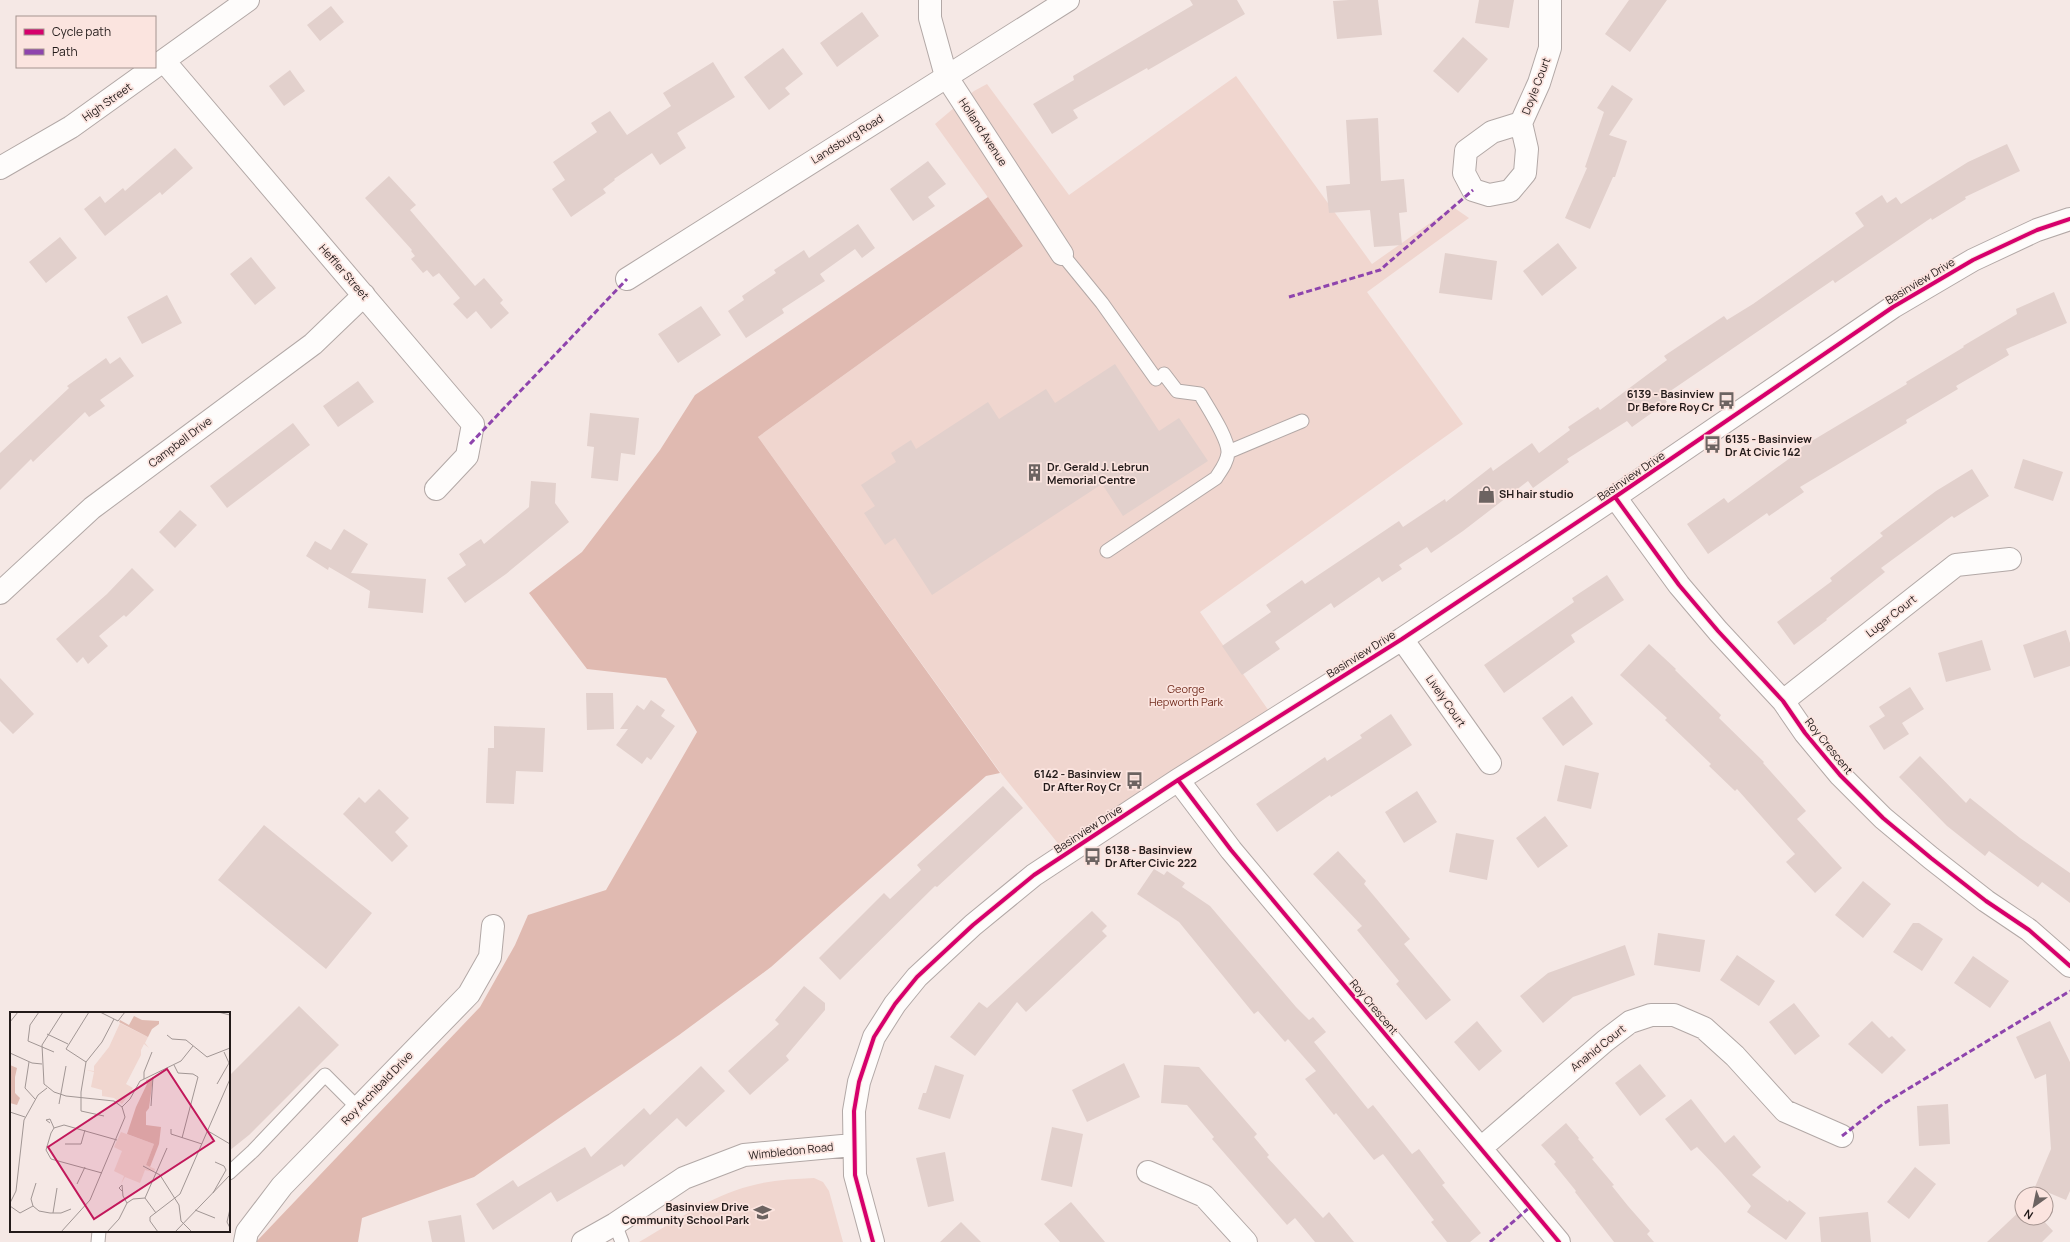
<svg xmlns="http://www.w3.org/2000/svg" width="2070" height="1242" font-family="Manrope,sans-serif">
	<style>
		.green { fill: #f0d6cf }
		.forest { fill: #e0bab1 }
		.building { fill: #e2d0cc }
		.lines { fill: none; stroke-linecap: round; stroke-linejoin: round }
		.service-casing { stroke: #b2a8a6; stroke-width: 15 }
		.minor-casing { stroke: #b2a8a6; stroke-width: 24 }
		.tertiary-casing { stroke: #b2a8a6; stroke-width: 24 }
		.service { stroke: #fefcfb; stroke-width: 13 }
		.minor { stroke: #fefcfb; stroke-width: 22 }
		.tertiary { stroke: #fefcfb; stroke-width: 22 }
		.quiet { stroke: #8e44ad; stroke-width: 3; stroke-dasharray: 6 3; stroke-linecap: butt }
		.cycleway-casing { stroke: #fbe4df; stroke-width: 6 }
		.cycleway { stroke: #d6006c; stroke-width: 4 }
		.labels { text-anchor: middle; stroke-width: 3.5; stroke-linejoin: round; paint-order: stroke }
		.street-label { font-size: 11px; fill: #231b1a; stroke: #fbe4df }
		.poi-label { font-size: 11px; font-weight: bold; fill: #231b1a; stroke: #fbe4df; text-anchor: start }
		.park-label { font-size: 11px; fill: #702a1b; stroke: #fbe4df }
		.inset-road { fill: none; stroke: #a19694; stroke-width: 1 }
		.view { fill: #c2185b; fill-opacity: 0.15; stroke: #c2185b; stroke-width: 2 }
		.inset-edge { fill: none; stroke: #231b1a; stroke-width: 2 }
	</style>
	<rect width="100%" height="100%" fill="#f5e8e5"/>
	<!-- green -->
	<path class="green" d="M1236,76L1372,264L1453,207L1469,218L1367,292L1463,424L1200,612L1271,714L1065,852L1000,772L758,437L1023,246L935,124L974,91L987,84L1069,195Z
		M814,1178L823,1182L829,1191L843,1242H639C674,1222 710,1196 750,1186C771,1180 792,1179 814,1178Z"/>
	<!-- forest -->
	<path class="forest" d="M988,197L1023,246L758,437L1000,773L986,776L771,967L679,1035L474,1177L362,1218L358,1242H256L480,1007L515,945L528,915L606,890L697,732L666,678L587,669L529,593L582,552L660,450L695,395Z"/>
	<!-- building -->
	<path class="building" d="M1190,0H1237L1245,14L1148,70L1147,68L1073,110L1078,118L1052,134L1033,104L1074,80L1073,76L1193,5Z
		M1349,0H1378L1382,35L1337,39L1333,1Z
		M1479,0H1514L1509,28L1475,23Z
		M1629,0H1667L1630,52L1605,34Z
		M331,6L344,22L320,41L307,25Z
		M862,12L879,36L837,67L820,43Z
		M1463,37L1488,59L1458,93L1433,71Z
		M783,48L803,74L785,88L790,94L769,110L744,77Z
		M713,62L735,97L677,133L686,148L660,165L652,153L614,179L615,180L603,189L606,193L571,217L552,189L565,180L553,162L597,132L591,123L610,111L627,135L671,106L663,93Z
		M290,70L305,91L284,106L269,86Z
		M1612,85L1633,99L1609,135L1627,141L1615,177H1613L1590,229L1565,218L1587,168L1585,167L1604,112L1597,108Z
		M1378,118L1381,181L1404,179L1407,212L1399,213L1402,245L1374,247L1370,210L1329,213L1326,186L1350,184L1346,120Z
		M2007,144L2020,171L1965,197L1966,199L1932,220L1931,218L1835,283L1833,280L1663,396L1667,402L1632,427L1627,421L1567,459L1569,462L1533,488L1528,481L1463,531L1431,553L1427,547L1399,565L1402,569L1382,582L1379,577L1334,608L1331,603L1275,642L1280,649L1242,675L1222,646L1271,612L1266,605L1302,580L1305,584L1399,521L1403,527L1445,499L1446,502L1491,467L1493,471L1532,443L1539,453L1570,430L1568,427L1598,407L1600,410L1667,360L1664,356L1724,316L1727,320L1753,304L1864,226L1855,213L1882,195L1887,203L1896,197L1901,204L1968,162Z
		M175,148L193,168L162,195L160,192L105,236L84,209L100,196L105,203L123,188L125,191Z
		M928,161L946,184L928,197L935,206L913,221L890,189Z
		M389,176L416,205L410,210L475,286L484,278L503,300L500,303L509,313L491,329L476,311L467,319L453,304L460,298L439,273L433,277L427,270L423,273L411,259L415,256L411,251L412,250L365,198Z
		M858,224L875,248L862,258L855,249L820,274L825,281L782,309L784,313L746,338L728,311L744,300L742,296L776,273L774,270L804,250L809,258Z
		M60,237L77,258L46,283L29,262Z
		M1558,243L1577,268L1542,296L1523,271Z
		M1445,253L1497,261L1492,300L1439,293Z
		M251,257L276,288L255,305L230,274Z
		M2054,292L2067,323L2006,349L2009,355L1956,386L1958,389L1906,420L1907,423L1800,487L1804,492L1769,516L1767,513L1708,554L1687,524L1724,498L1728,503L1797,453L1795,451L1907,384L1906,382L1964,347L1963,346L2017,314L2016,309Z
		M167,295L182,323L142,344L127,317Z
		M701,306L721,335L678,363L658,334Z
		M120,357L134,376L100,400L105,406L89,417L85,412L33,462L31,459L0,490V453L69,388L67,386L106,358L110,364Z
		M1115,364L1159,431L1179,418L1208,461L1123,516L1102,484L932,595L895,538L885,545L864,513L875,506L861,485L896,462L891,453L911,440L916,449L988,402L999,419L1046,389L1055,403Z
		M358,381L374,402L338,427L323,406Z
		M590,413L639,418L635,455L621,453L618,481L591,478L594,447L587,446Z
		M293,423L310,445L227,508L210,486Z
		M2023,459L2063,472L2053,501L2014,488Z
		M1972,469L1989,496L1954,518L1952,516L1881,568L1885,572L1826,619L1827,620L1794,645L1777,622L1832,581L1830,578L1883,536L1880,533L1936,491Z
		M531,481L556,483L555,503L569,522L506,574L465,603L447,578L466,565L459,554L481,539L484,544L529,507Z
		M180,510L197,525L175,548L159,532Z
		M344,529L368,544L351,573L426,579L423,613L368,608L370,591L329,567L328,570L306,556L315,541L331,550Z
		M132,568L154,590L126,617L124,615L99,636L108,646L88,664L83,657L77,663L56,639L107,594Z
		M1607,575L1624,600L1571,635L1575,642L1504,693L1484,665L1574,602L1572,598Z
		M2066,630L2070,643V666L2034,678L2023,645Z
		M1982,640L1991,670L1946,682L1938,653Z
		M1649,644L1676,669L1675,670L1721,715L1719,718L1764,762L1763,763L1806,811L1797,819L1842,868L1815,893L1786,862L1795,854L1737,789L1735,791L1709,766L1711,764L1665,720L1667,718L1620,675Z
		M0,678L34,714L13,734L0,721Z
		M1910,687L1924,709L1902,723L1909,734L1884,750L1869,726L1885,716L1879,707Z
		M586,693H613L614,729L587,730Z
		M1572,696L1593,724L1563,746L1542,718Z
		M651,700L665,710L661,716L675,726L651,760L647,757L642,764L616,745L628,729H620L637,705L644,710Z
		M1391,714L1412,745L1331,797L1330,795L1277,832L1256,804L1325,757L1327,761L1362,738L1360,735Z
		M494,726L545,728L543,772L516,771L514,804L486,803L488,748H494Z
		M1920,756L1966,803L1970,798L2020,838L2070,873V903L2042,882L2038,887L1989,851L1985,856L1947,826L1899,777Z
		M1565,765L1599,773L1591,809L1557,801Z
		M1003,786L1023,808L937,887L935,886L840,980L819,958L884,893L890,899L921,870L917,865Z
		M379,789L409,818L395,832L408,846L392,862L343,814L359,797L365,803Z
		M1417,791L1437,822L1404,843L1385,812Z
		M1545,816L1568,846L1538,868L1516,838Z
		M264,825L372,913L326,969L218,880Z
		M1456,833L1494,840L1487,880L1449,872Z
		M1338,851L1366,881L1364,884L1410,939L1404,944L1451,1000L1426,1020L1396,984L1399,981L1357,930L1362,926L1313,874Z
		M1154,869L1164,875L1167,871L1185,883L1182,887L1210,906L1296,1007L1309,1020L1313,1017L1326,1032L1314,1042L1368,1109L1373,1105L1412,1154L1419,1149L1445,1183L1442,1185L1481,1233L1470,1242H1447L1431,1222L1434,1220L1383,1154L1374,1160L1336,1113L1334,1115L1305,1079L1316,1071L1288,1039L1285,1042L1258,1011L1254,1014L1179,922L1137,894Z
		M1863,881L1891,904L1863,938L1835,915Z
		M1092,911L1107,926L1102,931L1107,936L1026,1012L1017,1002L975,1056L950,1037L979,1002L987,1008Z
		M1913,923H1919L1943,939L1922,971L1893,952Z
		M1658,933L1705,940L1700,972L1654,965Z
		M1625,945L1635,975L1573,997L1543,1023L1520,996L1548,973Z
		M1737,955L1775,981L1759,1006L1720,980Z
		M1973,956L2009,981L1990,1008L1954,983Z
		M804,986L825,1003V1010L786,1056L789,1060L750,1095L728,1071L779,1024L775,1020Z
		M1794,1003L1820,1036L1795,1055L1769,1022Z
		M299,1006L339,1045L249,1135L229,1151V1076Z
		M1477,1021L1502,1051L1479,1071L1454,1042Z
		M1872,1021L1889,1038L1892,1036L1906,1050L1882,1074L1848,1044Z
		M2050,1021L2070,1062V1191L2066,1200L2035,1187L2051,1149L2046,1074L2035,1079L2016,1037Z
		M1124,1063L1140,1097L1087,1122L1072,1090Z
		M1640,1064L1666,1096L1640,1116L1615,1083Z
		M935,1065L964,1075L950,1119L918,1109L923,1093H926Z
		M1164,1065L1199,1067L1257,1134L1254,1137L1269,1155L1267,1157L1323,1218L1329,1212L1354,1242H1315L1295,1218L1287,1225L1212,1139L1214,1137L1187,1105L1161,1103Z
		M701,1066L725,1091L686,1127L677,1118L624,1167L622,1164L557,1202L551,1192L493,1230L476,1204L513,1180L518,1187L585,1147L591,1157L644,1108L650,1115Z
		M1691,1099L1725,1143L1734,1135L1761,1167L1752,1175L1788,1202L1789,1200L1806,1213L1786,1240L1747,1212L1751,1206L1721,1172L1697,1147L1691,1151L1665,1119Z
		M1948,1104L1950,1144L1919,1146L1917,1106Z
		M1566,1123L1579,1138L1578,1139L1594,1158L1592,1159L1614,1185L1612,1186L1628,1206L1650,1231L1647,1234L1654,1242H1614L1575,1192L1576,1191L1554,1164L1556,1162L1541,1145Z
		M1052,1127L1083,1134L1072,1187L1041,1180Z
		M945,1152L954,1201L928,1207L916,1158Z
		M1915,1167L1936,1184L1909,1219L1887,1202Z
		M1071,1202L1105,1242H1060L1044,1224Z
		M2022,1209V1218H2041L2053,1231L2042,1242H1987Z
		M1868,1212L1871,1242H1821L1819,1217Z
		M461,1215L465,1242H432L428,1221Z
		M961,1222L981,1242H940Z"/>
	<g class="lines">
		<defs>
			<path id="service" d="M1062,254L1102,303L1156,379
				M1228,452L1302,421
				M1107,551L1216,478C1221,470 1227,463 1228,453C1229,439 1208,408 1200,394L1177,391L1164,374
				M229,1173L253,1151L325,1075L358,1108
				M615,1224L622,1242
				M98,1242L99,1231"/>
			<path id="minor" d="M164,61L473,424L467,456L436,489
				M1521,123L1492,132L1466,151L1464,173L1473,190L1489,195L1510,191L1525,173L1527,149L1521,123L1539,83L1550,48V0
				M0,168L71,127L248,0
				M627,279L1068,0
				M1615,497L1679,585L1718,631L1783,701L1805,733L1840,775L1883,818L1931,858L1986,901L2029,930L2070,966
				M0,593L92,508L313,344L364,295
				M1402,639L1490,763
				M1783,701L1956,565L2010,559
				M1178,780L1231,850L1559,1242
				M1481,1148L1605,1041L1630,1022L1651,1015H1674L1704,1028L1735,1056L1785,1111L1842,1136
				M1148,1172L1204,1196L1246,1242
				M245,1242L247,1232L282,1186L469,994L490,957L493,926
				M583,1242L615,1224L684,1178L744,1155L853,1145
				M873,1242L855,1175L854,1111L859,1082L874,1037L895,1004L917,977L973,925L1034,875L1178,780L1402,639L1615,497L1893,307L1973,260L2037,230L2070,219"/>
			<path id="tertiary" d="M930,0V18L946,76L1062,254"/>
		</defs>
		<!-- service casing -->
		<use href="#service" class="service-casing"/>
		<!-- minor casing -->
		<use href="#minor" class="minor-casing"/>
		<!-- tertiary casing -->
		<use href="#tertiary" class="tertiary-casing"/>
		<!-- service -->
		<use href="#service" class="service"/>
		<!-- minor -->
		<use href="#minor" class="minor"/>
		<!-- tertiary -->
		<use href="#tertiary" class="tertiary"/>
		<!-- quiet -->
		<path class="quiet" d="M1289,297L1380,270L1473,190
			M470,444L627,279
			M1842,1136L1883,1104L2070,991
			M1490,1242L1530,1207"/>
		<defs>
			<path id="cycleway" d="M1615,497L1679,585L1718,631L1783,701L1805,733L1840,775L1883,818L1931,858L1986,901L2029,930L2070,966
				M1178,780L1231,850L1559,1242
				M873,1242L855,1175L854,1111L859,1082L874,1037L895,1004L917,977L973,925L1034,875L1178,780L1402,639L1615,497L1893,307L1973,260L2037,230L2070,219"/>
		</defs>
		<!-- cycleway casing -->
		<use href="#cycleway" class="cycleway-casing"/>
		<!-- cycleway -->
		<use href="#cycleway" class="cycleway"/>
	</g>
	<!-- icons -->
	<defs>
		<symbol id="bus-bare" viewBox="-9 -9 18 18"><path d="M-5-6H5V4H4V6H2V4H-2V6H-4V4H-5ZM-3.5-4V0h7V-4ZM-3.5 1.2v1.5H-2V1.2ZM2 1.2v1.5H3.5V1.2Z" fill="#6c6361" stroke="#fbe4df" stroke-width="2.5" paint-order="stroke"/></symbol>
		<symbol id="building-bare" viewBox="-9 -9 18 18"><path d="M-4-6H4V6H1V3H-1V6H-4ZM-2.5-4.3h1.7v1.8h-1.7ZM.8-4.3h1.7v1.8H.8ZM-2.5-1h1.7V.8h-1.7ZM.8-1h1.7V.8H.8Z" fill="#6c6361" stroke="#fbe4df" stroke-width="2.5" paint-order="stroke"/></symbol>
		<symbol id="shop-bare" viewBox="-9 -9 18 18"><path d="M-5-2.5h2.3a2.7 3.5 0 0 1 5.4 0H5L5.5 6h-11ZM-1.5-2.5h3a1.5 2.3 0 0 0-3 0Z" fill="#6c6361" stroke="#fbe4df" stroke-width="2.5" paint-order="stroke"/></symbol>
		<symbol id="school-bare" viewBox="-9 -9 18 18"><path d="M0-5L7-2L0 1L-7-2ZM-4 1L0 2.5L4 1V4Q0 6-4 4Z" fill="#6c6361" stroke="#fbe4df" stroke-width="2.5" paint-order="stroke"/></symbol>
	</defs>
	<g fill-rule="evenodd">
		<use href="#bus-bare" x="1714" y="388" width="25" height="25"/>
		<use href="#bus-bare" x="1700" y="432" width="25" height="25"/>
		<use href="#building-bare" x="1022" y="460" width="25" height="25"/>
		<use href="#shop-bare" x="1474" y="482" width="25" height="25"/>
		<use href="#bus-bare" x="1122" y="768" width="25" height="25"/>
		<use href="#bus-bare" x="1080" y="844" width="25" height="25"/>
		<use href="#school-bare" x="750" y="1200" width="25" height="25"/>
	</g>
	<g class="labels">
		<!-- street labels -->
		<g class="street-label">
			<text transform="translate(1536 86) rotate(-69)" y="4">Doyle Court</text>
			<text transform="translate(107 102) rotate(-35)" y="4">High Street</text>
			<text transform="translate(983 132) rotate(57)" y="4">Holland Avenue</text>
			<text transform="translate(847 139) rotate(-32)" y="4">Landsburg Road</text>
			<text transform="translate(344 272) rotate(49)" y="4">Heffler Street</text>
			<text transform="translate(1920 281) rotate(-31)" y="4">Basinview Drive</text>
			<text transform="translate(180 442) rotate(-37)" y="4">Campbell Drive</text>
			<text transform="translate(1631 476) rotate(-34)" y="4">Basinview Drive</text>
			<text transform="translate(1891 616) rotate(-38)" y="4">Lugar Court</text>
			<text transform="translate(1361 654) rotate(-32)" y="4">Basinview Drive</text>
			<text transform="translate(1446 701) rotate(55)" y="4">Lively Court</text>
			<text transform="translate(1829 746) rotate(51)" y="4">Roy Crescent</text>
			<text transform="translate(1088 829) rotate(-33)" y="4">Basinview Drive</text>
			<text transform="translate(1374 1007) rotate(50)" y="4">Roy Crescent</text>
			<text transform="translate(1598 1048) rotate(-39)" y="4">Anahid Court</text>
			<text transform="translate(377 1088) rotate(-46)" y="4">Roy Archibald Drive</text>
			<text transform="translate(791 1151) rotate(-6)" y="4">Wimbledon Road</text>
		</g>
		<!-- poi labels -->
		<g class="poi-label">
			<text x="1714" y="398" text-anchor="end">6139 - Basinview<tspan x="1714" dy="13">Dr Before Roy Cr</tspan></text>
			<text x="1725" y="443">6135 - Basinview<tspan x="1725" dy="13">Dr At Civic 142</tspan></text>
			<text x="1047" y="471">Dr. Gerald J. Lebrun<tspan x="1047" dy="13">Memorial Centre</tspan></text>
			<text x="1499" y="498">SH hair studio</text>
			<text x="1121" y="778" text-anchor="end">6142 - Basinview<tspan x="1121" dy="13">Dr After Roy Cr</tspan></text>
			<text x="1105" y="854">6138 - Basinview<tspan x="1105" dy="13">Dr After Civic 222</tspan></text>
			<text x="749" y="1211" text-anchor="end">Basinview Drive<tspan x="749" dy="13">Community School Park</tspan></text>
		</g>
		<!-- park labels -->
		<g class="park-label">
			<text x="1186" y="693">George<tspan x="1186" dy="13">Hepworth Park</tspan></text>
		</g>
	</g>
	<!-- overview -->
	<g transform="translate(10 1012)">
		<rect width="220" height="220" fill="#f5e8e5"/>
		<path d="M110,11L138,25L135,31L139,36L134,32L131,38V43L116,72L123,76L112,92L104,86L92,84V78L81,75L84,60L76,58L84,59V54L99,35ZM111,120L144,132L136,153L145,157L144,160L135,158L130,171L115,165L111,172L114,164L104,159L112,139L104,135Z" fill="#f0d6cf"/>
		<path d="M124,4L132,8L149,9V12L142,17L138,25L109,10L110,8L119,13ZM0,53L7,56L5,65V81L10,86L7,93L0,91ZM143,66L139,96L136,100V113L151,115L149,132L140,155L136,153L144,132L117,122L126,95L137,72L136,68Z" fill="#e0bab1"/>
		<path class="inset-road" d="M29,0L20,13L18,29L44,40M90,0L108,9L115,0M178,0H196M208,0L220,3M0,10L8,0M37,22L58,32M157,23L162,27L176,28L197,45L220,36M0,41L22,51L32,52M19,50L15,76L25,87M76,50L56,37L79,0M164,53L168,61L183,62L188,65L172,126M134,67V60L142,40M207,72L219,51L214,40M49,92L56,54M141,94L143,65M112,95L120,87L130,69L171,49L183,34M0,100L15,105M94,104L71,99V80L76,50L92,30L104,7M40,111L36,108L40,107L44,116M161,117V122L192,132M198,119L220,132M55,132H71L75,118M133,154L150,163L169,193L171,209L182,220M92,161L41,147L36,138L41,121L44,116L54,113L107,128M67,172L75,155M112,179L109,176L112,173L113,184L117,191M203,181L216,158L214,154L205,150M135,186L157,136M135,186L146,201M0,191L6,179L14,108L28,83L37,76M0,194L10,201L23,194M23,194L29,199L40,201H51L61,197M23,194L21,187L26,171M220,197L217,210L220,216M185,198L205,206M43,201L47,176M51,220L80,188L115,105L112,95L104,89L56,84L44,80L34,72L32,33L53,0M97,220L109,207L117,191L123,187L135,186M148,220L140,209V205L170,182L220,67M165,220L220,163"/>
		<path class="view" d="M157,57L204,129L84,207L38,135Z"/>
		<rect width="220" height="220" class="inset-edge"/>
	</g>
	<!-- legend -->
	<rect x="16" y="16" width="140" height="52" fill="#fbe4df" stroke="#a59490"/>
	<rect x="24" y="29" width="20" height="6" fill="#d6006c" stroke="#a59490"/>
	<text x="52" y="36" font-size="12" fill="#231b1a">Cycle path</text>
	<rect x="24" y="49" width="20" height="6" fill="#8e44ad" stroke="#a59490"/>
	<text x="52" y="56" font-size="12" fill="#231b1a">Path</text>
	<!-- north arrow -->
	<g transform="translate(2034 1206) rotate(213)"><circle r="19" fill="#fbe4df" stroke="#a59490"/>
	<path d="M0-3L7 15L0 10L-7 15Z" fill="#6c6361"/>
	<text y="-6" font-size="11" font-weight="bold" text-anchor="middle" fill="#231b1a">N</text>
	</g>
</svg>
